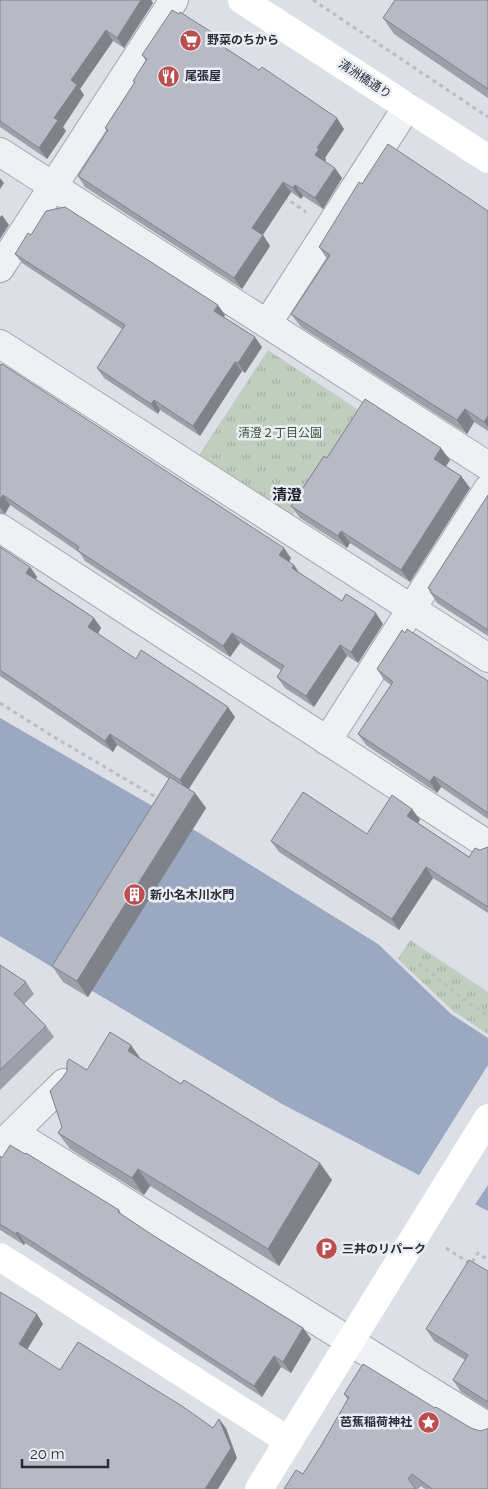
<svg xmlns="http://www.w3.org/2000/svg" width="488" height="1489" font-family="Raleway,'Noto Sans JP',sans-serif">
	<style>
		.grass { fill: url(#grass-tufts) }
		.water { fill: #9ba8c1 }
		.pier { fill: #dcdfe5 }
		.lines { fill: none; stroke-linecap: round; stroke-linejoin: round }
		.street-casing { stroke: #a2a6ae; stroke-width: 30 }
		.path { stroke: #bbbdc3; stroke-width: 3; stroke-dasharray: 4 4; stroke-linecap: butt }
		.street { stroke: #eff0f3; stroke-width: 28 }
		.secondary { stroke: #fff; stroke-width: 28 }
		.wall { fill: #9da0a9 }
		.shaded-wall { fill: #808289 }
		.building { fill: #b7bac4; stroke: #808289 }
		.labels { text-anchor: middle; stroke-width: 5; stroke-linejoin: round; paint-order: stroke }
		.poi-label { font-size: 12px; font-weight: bold; fill: #282c39; stroke: #ebedf3; text-anchor: start }
		.street-label { font-size: 12px; fill: #282c39; stroke: #ebedf3 }
		.park-label { font-size: 12px; fill: #385337; stroke: #ebedf3 }
		.quarter-label { font-size: 15px; font-weight: bold; fill: #1a1d2a; stroke: #ebedf3 }
	</style>
	<defs>
		<pattern id="grass-tufts" width="24" height="20" patternUnits="userSpaceOnUse" patternTransform="scale(1.25)"><rect width="24" height="20" fill="#c0cdbf"/><path d="M3 7l-1-3M5 7V3M7 7l1-3M15 17l-1-3M17 17v-4M19 17l1-3" fill="none" stroke="#a5b0a5"/></pattern>
	</defs>
	<rect width="100%" height="100%" fill="#dcdfe5"/>
	<!-- grass -->
	<path class="grass" d="M268,350L360,411L292,516L199,455Z
		M410,940L488,992V1034L453,1011L398,959Z"/>
	<!-- water -->
	<path class="water" d="M0,718L201,834L378,944L451,1014L488,1038V1211L282,1104L0,936Z"/>
	<!-- pier -->
	<path class="pier" d="M488,1065V1185L474,1206L418,1177Z"/>
	<g class="lines">
		<defs>
			<path id="street" d="M0,152L488,466
				M0,268L174,0
				M267,324L407,107
				M0,344L488,658
				M0,528L488,845
				M327,741L488,489
				M14,1133L488,1427
				M0,1146L64,1083"/>
		</defs>
		<!-- street casing -->
		<use href="#street" class="street-casing"/>
		<!-- path -->
		<path class="path" d="M313,0L488,117
			M284,197L306,212
			M0,703L54,737L159,799
			M419,964L470,1004L488,1015
			M446,1248L471,1264L478,1253L488,1260"/>
		<!-- street -->
		<use href="#street" class="street"/>
		<!-- secondary -->
		<path class="secondary" d="M242,0L488,159
			M0,1257L289,1441
			M259,1489L488,1118"/>
	</g>
	<!-- wall -->
	<path class="wall" d="M0,0H151L153,3L124,48L113,41L80,89L84,95L63,127L66,131L47,159L0,127Z
		M488,0V98L394,34L383,18Z
		M223,46L344,129L325,158L326,160L325,161L342,178L323,209L303,196L301,199L291,192L263,235L270,246L242,289L85,187L78,176L107,131L105,128L134,83L133,81L146,61L142,55Z
		M362,184L488,211V431L474,422L467,434L301,327L291,314L327,259L319,247Z
		M31,235L225,315L224,317L262,347L245,373L242,371L200,436L160,410L158,414L104,378L97,368L122,329L22,263L15,254Z
		M0,364L291,558L289,562L294,565L299,573L342,601L383,624L358,663L347,656L314,707L285,688L277,677L282,671L240,643L230,657L85,561L80,553L10,505L5,514L0,513Z
		M327,458L450,460L446,466L461,476L470,488L410,582L350,543L347,548L300,518L291,506Z
		M488,495V636L437,603L430,592V591L428,588Z
		M0,547L30,567L37,577L36,579L94,618L101,628L98,634L136,659L235,717L189,789L195,793L206,808L88,997L63,982L52,966L169,779L117,745L113,752L0,676Z
		M377,669L488,681V819L441,787L437,793L366,745L358,734L391,685L384,680Z
		M412,809L420,820L418,823L469,857L480,850L488,847V913L433,878L399,930L279,852L271,841L367,834Z
		M0,965L26,982L34,994L24,1004L46,1026L54,1037L0,1090Z
		M140,1059L332,1180L279,1266L150,1186L144,1195L70,1149L58,1133L62,1127L87,1070Z
		M0,1156L119,1210L122,1215L154,1236L303,1328L311,1339L291,1373L281,1367L262,1397L25,1243L24,1245L0,1230Z
		M488,1271V1409L461,1392L453,1380L465,1360L434,1341L426,1329Z
		M344,1394L488,1489H425L421,1486L418,1489H284L303,1474L322,1444L348,1400Z"/>
	<!-- shaded-wall -->
	<path class="shaded-wall" d="M141,0H151L153,3L124,48L117,38Z
		M106,30L113,41L80,89L84,95L63,127L66,131L47,159L39,148L54,118L71,80Z
		M216,35L223,46L213,40Z
		M337,118L344,129L325,158L326,160L323,165L315,155L317,148Z
		M335,168L342,178L323,209L315,198Z
		M0,178L4,183L0,189Z
		M283,182L291,192L260,239L252,228Z
		M295,185L303,196L301,199L293,188Z
		M2,215L9,225L0,239V217Z
		M263,235L270,246L242,289L234,278Z
		M218,305L225,315L221,321L214,311Z
		M255,337L262,347L245,373L238,363Z
		M235,362L242,371L200,436L193,426Z
		M154,400L160,410L158,414L151,404Z
		M465,409L474,422L467,434L457,420Z
		M488,416V427L484,422Z
		M441,448L450,460L443,471L434,459Z
		M461,476L470,488L410,582L401,570Z
		M3,495L10,505L5,514L0,507V499Z
		M341,531L350,543L347,548L338,536Z
		M284,548L291,558L286,566L279,555Z
		M294,565L301,576L292,568Z
		M30,567L37,577L33,583L26,573Z
		M376,613L383,624L358,663L351,652Z
		M94,618L101,628L95,638L88,627Z
		M232,633L240,643L230,657L223,646Z
		M340,645L347,656L314,707L306,696Z
		M228,707L235,717L187,791L180,780Z
		M110,734L117,745L113,752L105,741Z
		M434,776L441,787L437,793L430,782Z
		M195,793L206,808L88,997L77,981Z
		M412,809L420,820L415,827L407,816Z
		M426,867L433,878L399,930L392,919Z
		M131,1045L143,1062L128,1051Z
		M320,1163L332,1180L279,1266L268,1249Z
		M138,1169L150,1186L144,1195L132,1178Z
		M17,1232L25,1243L24,1245L16,1234Z
		M37,1314L43,1324L25,1353L19,1344Z
		M303,1328L311,1339L291,1373L283,1362Z
		M274,1356L281,1367L262,1397L254,1386Z
		M219,1419L226,1428L237,1458L218,1489H205Z"/>
	<!-- building -->
	<path class="building" d="M0,0H141L117,38L106,30L71,80L77,85L54,118L58,120L39,148L0,121Z
		M395,0H488V89L383,18Z
		M172,10L179,14L180,12L216,35L213,40L259,70L262,67L337,118L317,148L319,149L315,155L335,168L315,198L295,185L293,188L283,182L252,228L263,235L234,278L78,176L108,130L105,128L135,82L133,81L147,59L142,55Z
		M388,144L488,211V416L484,422L465,409L457,420L291,314L330,255L319,247L359,182L362,184Z
		M65,207L218,305L214,311L255,337L238,363L235,362L193,426L154,400L151,404L97,368L125,325L15,254L28,233L31,235L46,211Z
		M0,364L1,365L2,364L284,548L279,555L294,565L292,568L342,601L346,594L376,613L351,652L340,645L306,696L277,677L284,666L232,633L223,646L77,550L79,547L3,495L0,499Z
		M365,399L441,448L434,459L461,476L401,570L341,531L338,536L291,506L324,456L327,458Z
		M488,495V630L430,592L431,590L428,588Z
		M0,547L30,567L26,573L94,618L88,627L136,659L141,650L228,707L180,780L110,734L105,741L0,670Z
		M407,629L488,681V813L434,776L430,782L358,734L393,682L377,669L402,630L405,633Z
		M170,777L195,793L77,981L52,966Z
		M303,792L367,834L392,795L412,809L407,816L469,857L475,848L480,850L488,847V907L426,867L392,919L271,841Z
		M0,965L26,982L14,994L46,1026L0,1070Z
		M110,1032L131,1045L128,1051L181,1084L184,1080L320,1163L268,1249L138,1169L132,1178L58,1133L62,1127L50,1091L63,1077L67,1071V1062L69,1059L87,1070Z
		M10,1145L25,1154L26,1153L119,1210L118,1212L154,1236L303,1328L283,1362L274,1356L254,1386L17,1232L16,1234L0,1224V1156L2,1158Z
		M469,1260L488,1271V1402L453,1380L468,1355L426,1329Z
		M0,1292L37,1314L19,1344L60,1370L78,1342L182,1406L213,1428L219,1419L231,1448L205,1489H0Z
		M363,1364L435,1408L436,1407L471,1428L480,1431L487,1429L488,1428V1489H432L412,1474L408,1479L416,1489H284L296,1470L303,1474L322,1444L349,1397L344,1394Z"/>
	<!-- icons -->
	<defs>
		<symbol id="supermarket-disc" viewBox="-11 -11 22 22"><circle r="9.5" fill="#bd4e50" stroke="#ebedf3"/><path d="M-6-5.5h2.5l.6 2H6L4.5 2H-2.5L-4.4-4H-6ZM-1.5 3.2a1.3 1.3 0 1 0 .1 0ZM3 3.2a1.3 1.3 0 1 0 .1 0Z" fill="#fff"/></symbol>
		<symbol id="restaurant-disc" viewBox="-11 -11 22 22"><circle r="9.5" fill="#bd4e50" stroke="#ebedf3"/><path d="M-5-6h1v4h1v-4h1v4h1v-4h1v5L-1.5 .5V6h-2V.5L-5-1ZM5-6V6H3V1.5H1.5Q1.5-4 5-6Z" fill="#fff"/></symbol>
		<symbol id="building-disc" viewBox="-11 -11 22 22"><circle r="9.5" fill="#bd4e50" stroke="#ebedf3"/><path d="M-4-6H4V6H1V3H-1V6H-4ZM-2.5-4.3h1.7v1.8h-1.7ZM.8-4.3h1.7v1.8H.8ZM-2.5-1h1.7V.8h-1.7ZM.8-1h1.7V.8H.8Z" fill="#fff"/></symbol>
		<symbol id="parking-disc" viewBox="-11 -11 22 22"><circle r="9.5" fill="#bd4e50" stroke="#ebedf3"/><path d="M-3.5-5.5H1a3.5 3.5 0 0 1 0 7H-1V5.5H-3.5ZM-1-3.4V-.6H.8a1.4 1.4 0 0 0 0-2.8Z" fill="#fff"/></symbol>
		<symbol id="sight-disc" viewBox="-11 -11 22 22"><circle r="9.5" fill="#bd4e50" stroke="#ebedf3"/><path d="M0-6L1.8-2.2L6-1.7L2.9 1.2L3.7 5.4L0 3.3L-3.7 5.4L-2.9 1.2L-6-1.7L-1.8-2.2Z" fill="#fff"/></symbol>
	</defs>
	<g fill-rule="evenodd">
		<use href="#supermarket-disc" x="178" y="28" width="25" height="25"/>
		<use href="#restaurant-disc" x="156" y="64" width="25" height="25"/>
		<use href="#building-disc" x="122" y="882" width="25" height="25"/>
		<use href="#parking-disc" x="314" y="1236" width="25" height="25"/>
		<use href="#sight-disc" x="416" y="1410" width="25" height="25"/>
	</g>
	<g class="labels">
		<!-- poi labels -->
		<g class="poi-label">
			<text x="207" y="44">野菜のちから</text>
			<text x="185" y="80">尾張屋</text>
			<text x="150" y="899">新小名木川水門</text>
			<text x="342" y="1253">三井のリパーク</text>
			<text x="412" y="1426" text-anchor="end">芭蕉稲荷神社</text>
		</g>
		<!-- street labels -->
		<g class="street-label">
			<text transform="translate(365 79) rotate(33)" y="4">清洲橋通り</text>
		</g>
		<!-- park labels -->
		<g class="park-label">
			<text x="280" y="437">清澄２丁目公園</text>
		</g>
		<!-- quarter labels -->
		<g class="quarter-label">
			<text x="287" y="500">清澄</text>
		</g>
	</g>
	<!-- scale -->
	<path d="M22 1459v8h86v-8" fill="none" stroke="#282c39" stroke-width="2.5"/>
	<text x="30" y="1459" font-size="15" fill="#282c39" stroke="#ebedf3" stroke-width="4" paint-order="stroke">20 m</text>
</svg>
